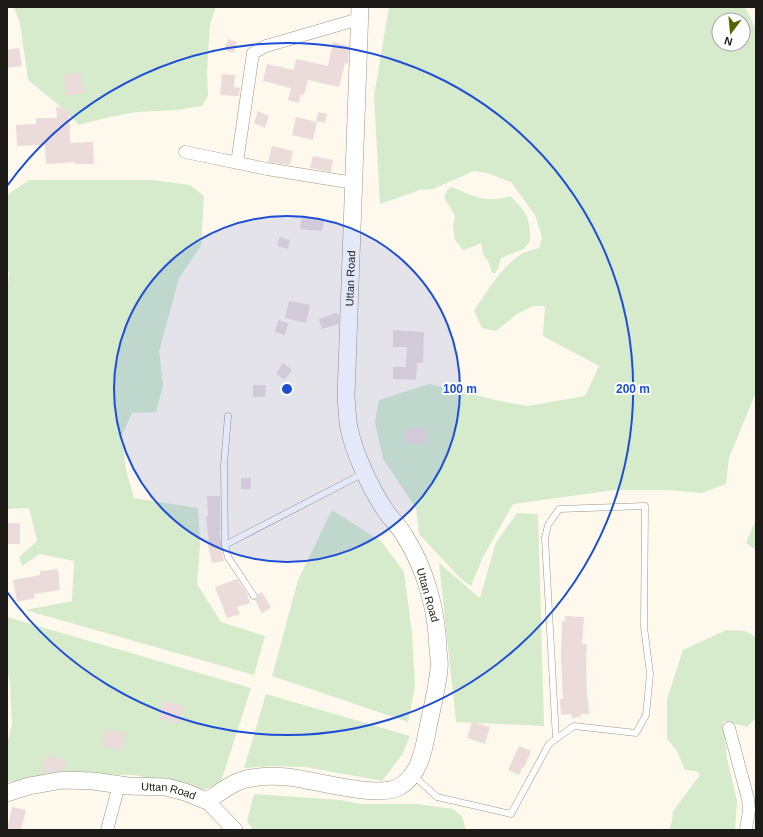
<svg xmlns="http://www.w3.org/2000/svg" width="763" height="837" font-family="Arial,sans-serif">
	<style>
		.green { fill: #d5ebcc; fill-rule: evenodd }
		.building { fill: #ebdbda }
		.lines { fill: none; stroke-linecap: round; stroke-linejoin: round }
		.service-casing { stroke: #9c968b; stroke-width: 7 }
		.minor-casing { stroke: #9c968b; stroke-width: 13 }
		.tertiary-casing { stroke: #9c968b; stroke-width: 16 }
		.secondary-casing { stroke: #9c968b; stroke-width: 18 }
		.service { stroke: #fff; stroke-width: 6 }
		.minor { stroke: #fff; stroke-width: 12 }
		.tertiary { stroke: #fff; stroke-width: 15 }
		.secondary { stroke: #fff; stroke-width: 17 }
		.ring { fill: none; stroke: #1d4ed8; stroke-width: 2 }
		.labels { text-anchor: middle; stroke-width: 4; stroke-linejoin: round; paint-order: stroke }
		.street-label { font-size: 11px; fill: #1d1b17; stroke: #fff }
		.centre { fill: #1d4ed8; stroke: #fff; stroke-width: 2 }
		.ring-label { font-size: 12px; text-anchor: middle; font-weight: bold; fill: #1d4ed8; stroke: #fff; stroke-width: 4; stroke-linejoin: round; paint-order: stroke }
	</style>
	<rect width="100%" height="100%" fill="#fff9ed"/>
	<!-- green -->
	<path class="green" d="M14,7H216L210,24L207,71L208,96L202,106L177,110L136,112L106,118L79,125L55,102L28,80L20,23Z
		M389,7H745L756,29V392L729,458L726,484L702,493L669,490H615L513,504L483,557L471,586L460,578L419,534L416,508L383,459L375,422L379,400L429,384L500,401L527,406L585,396L599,366L543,336L545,306H533L517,314L496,331L482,328L474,311C486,292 502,267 521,254C526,251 533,250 539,248L542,237L535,215L511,182L487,173L474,171L433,189L420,190L380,204L374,96ZM719,20H743V44H719Z
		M29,180H153L190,185L204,196L201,246L179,278L159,351L163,386L156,412L132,413L122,435L126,470L134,498L198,508L200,545L197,584L221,622L265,636L254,675L25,610L72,601L74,561L40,554L22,566L19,557L37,541L29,508L7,509V300L9,272L7,271V195Z
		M452,187C474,196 485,204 510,196C526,211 531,218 530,241L524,249L501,258L498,269L495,273H492L489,263L483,254L481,243L470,248L463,250L455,240L453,225L455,216L444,197L447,190Z
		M332,510L382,542L404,572L412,633L415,686L408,722L272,676L298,580Z
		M517,513L538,514L544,726L456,722L439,563L480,598L496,542Z
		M756,519V550L746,543Z
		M7,617L251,688L220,785L201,790L134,775L83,774L7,782V745L12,724L10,685L7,666Z
		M726,630L745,631L756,637V718L747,727L723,721L727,758L737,801L735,830H669L672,822L673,811L700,775L696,771L685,770L677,751L667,739V699L683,650Z
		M266,694L410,736L402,755L382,781L306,767L273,766L244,768Z
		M254,794L340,800L360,804H417L453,809L462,816L466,830H253L247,821Z"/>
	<!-- building -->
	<path class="building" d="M228,39L237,42L234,53L224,50Z
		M333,42L349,46L348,64L345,63L339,87L308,80L304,95L301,94L299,103L288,100L291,88L263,81L267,64L294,70L296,59L328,66Z
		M19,48L22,66L7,68V50Z
		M80,72L84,93L67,96L62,75Z
		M222,74L235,75L234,87L240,88L239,96L220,95Z
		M56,107L69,110L70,143L93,142L94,164H75V162L46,164L45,145L17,146L16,125L36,124V118H57Z
		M258,111L269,116L265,128L254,123Z
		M318,112L327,114L325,123L316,121Z
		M296,117L317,122L313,140L292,135Z
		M272,146L293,151L290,165L268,162Z
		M313,156L333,160L331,172L310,168Z
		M302,216L324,220L322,231L300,229Z
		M280,237L290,240L288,249L277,246Z
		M289,301L310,305L306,323L285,318Z
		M335,313L339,314V324L322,329L319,319Z
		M278,320L288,323L285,335L275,332Z
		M393,330L424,332L423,363H417L416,380L393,379V367H406L407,347H393Z
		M283,363L292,370L284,380L276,373Z
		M253,385H266L265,397H253Z
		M407,427L428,430L426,445L405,442Z
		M241,478H251V489H241Z
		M207,496H220V531H219L224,561L212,563L207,542H209L206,516H208Z
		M7,523H20V544H7Z
		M58,569L60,590L34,594L35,598L17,602L13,580L40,575V571Z
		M237,579L246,592L250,603L237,607L240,614L227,618L215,587Z
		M262,592L271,608L262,613L255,600L258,598V594Z
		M565,616L584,617L582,644H587L586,658L587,697H588L589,714H581L580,717L572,718L571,714L561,715L560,699H563L561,657L562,621H565Z
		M163,701L184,706L180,724L159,719Z
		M472,722L490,727L485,744L467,738Z
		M105,729L126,733L122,751L101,746Z
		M519,746L531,751L524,768L522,767L519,775L508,770Z
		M45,755L66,760L64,770L42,773Z
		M12,807L26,810L21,830H7Z"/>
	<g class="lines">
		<defs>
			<path id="service" d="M228,416L224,465L225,545L228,557L254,596
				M225,545L364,473
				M414,776L437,797L511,814L549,744L574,726L636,733L646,715L650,674L644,627L645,506L559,509L548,525L545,538L556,739"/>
			<path id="minor" d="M185,152L267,169L354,183
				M237,163L253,53L266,46L359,19
				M729,728L748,799L749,810L746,830
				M107,830L119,785"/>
			<path id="tertiary" d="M207,801L235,830"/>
			<g id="secondary">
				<path id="s1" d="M7,793L29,786L63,780L93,781L128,786L166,787L185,792L207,801C221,792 235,780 251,778C263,776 276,776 288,777C314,780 378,799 399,787C420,775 424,749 428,727C432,708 437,689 439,669C440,663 439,657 438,650C437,611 426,569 404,535C399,526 391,519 385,510C371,489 354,453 349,428C347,417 347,407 346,396L360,7"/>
			</g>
		</defs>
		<!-- service casing -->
		<use href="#service" class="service-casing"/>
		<!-- minor casing -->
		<use href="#minor" class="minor-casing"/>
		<!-- tertiary casing -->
		<use href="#tertiary" class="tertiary-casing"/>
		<!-- secondary casing -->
		<use href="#secondary" class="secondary-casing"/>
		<!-- service -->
		<use href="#service" class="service"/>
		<!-- minor -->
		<use href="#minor" class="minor"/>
		<!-- tertiary -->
		<use href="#tertiary" class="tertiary"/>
		<!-- secondary -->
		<use href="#secondary" class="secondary"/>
	</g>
	<!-- distance rings -->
	<circle cx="287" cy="389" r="173" fill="#1d4ed8" fill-opacity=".12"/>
	<g class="ring">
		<circle cx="287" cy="389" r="173"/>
		<path d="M7 186A346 346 0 1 1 7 592"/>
	</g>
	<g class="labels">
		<!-- street labels -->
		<g class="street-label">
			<text dy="4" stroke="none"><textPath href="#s1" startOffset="944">Uttan Road</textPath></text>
			<text transform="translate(428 595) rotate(74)" y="4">Uttan Road</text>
			<text dy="4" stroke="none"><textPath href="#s1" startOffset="164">Uttan Road</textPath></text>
		</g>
	</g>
	<circle cx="287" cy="389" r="6" class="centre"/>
	<g class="ring-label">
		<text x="460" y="393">100 m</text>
		<text x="633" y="393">200 m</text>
	</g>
	<!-- border -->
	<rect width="763" height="837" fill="none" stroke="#1d1b17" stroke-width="16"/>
	<!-- north arrow -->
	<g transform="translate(731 32) rotate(196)"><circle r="19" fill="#ffffff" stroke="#a5a4a2"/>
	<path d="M0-3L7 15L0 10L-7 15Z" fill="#586100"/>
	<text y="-6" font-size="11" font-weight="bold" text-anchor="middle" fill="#1d1b17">N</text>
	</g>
</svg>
